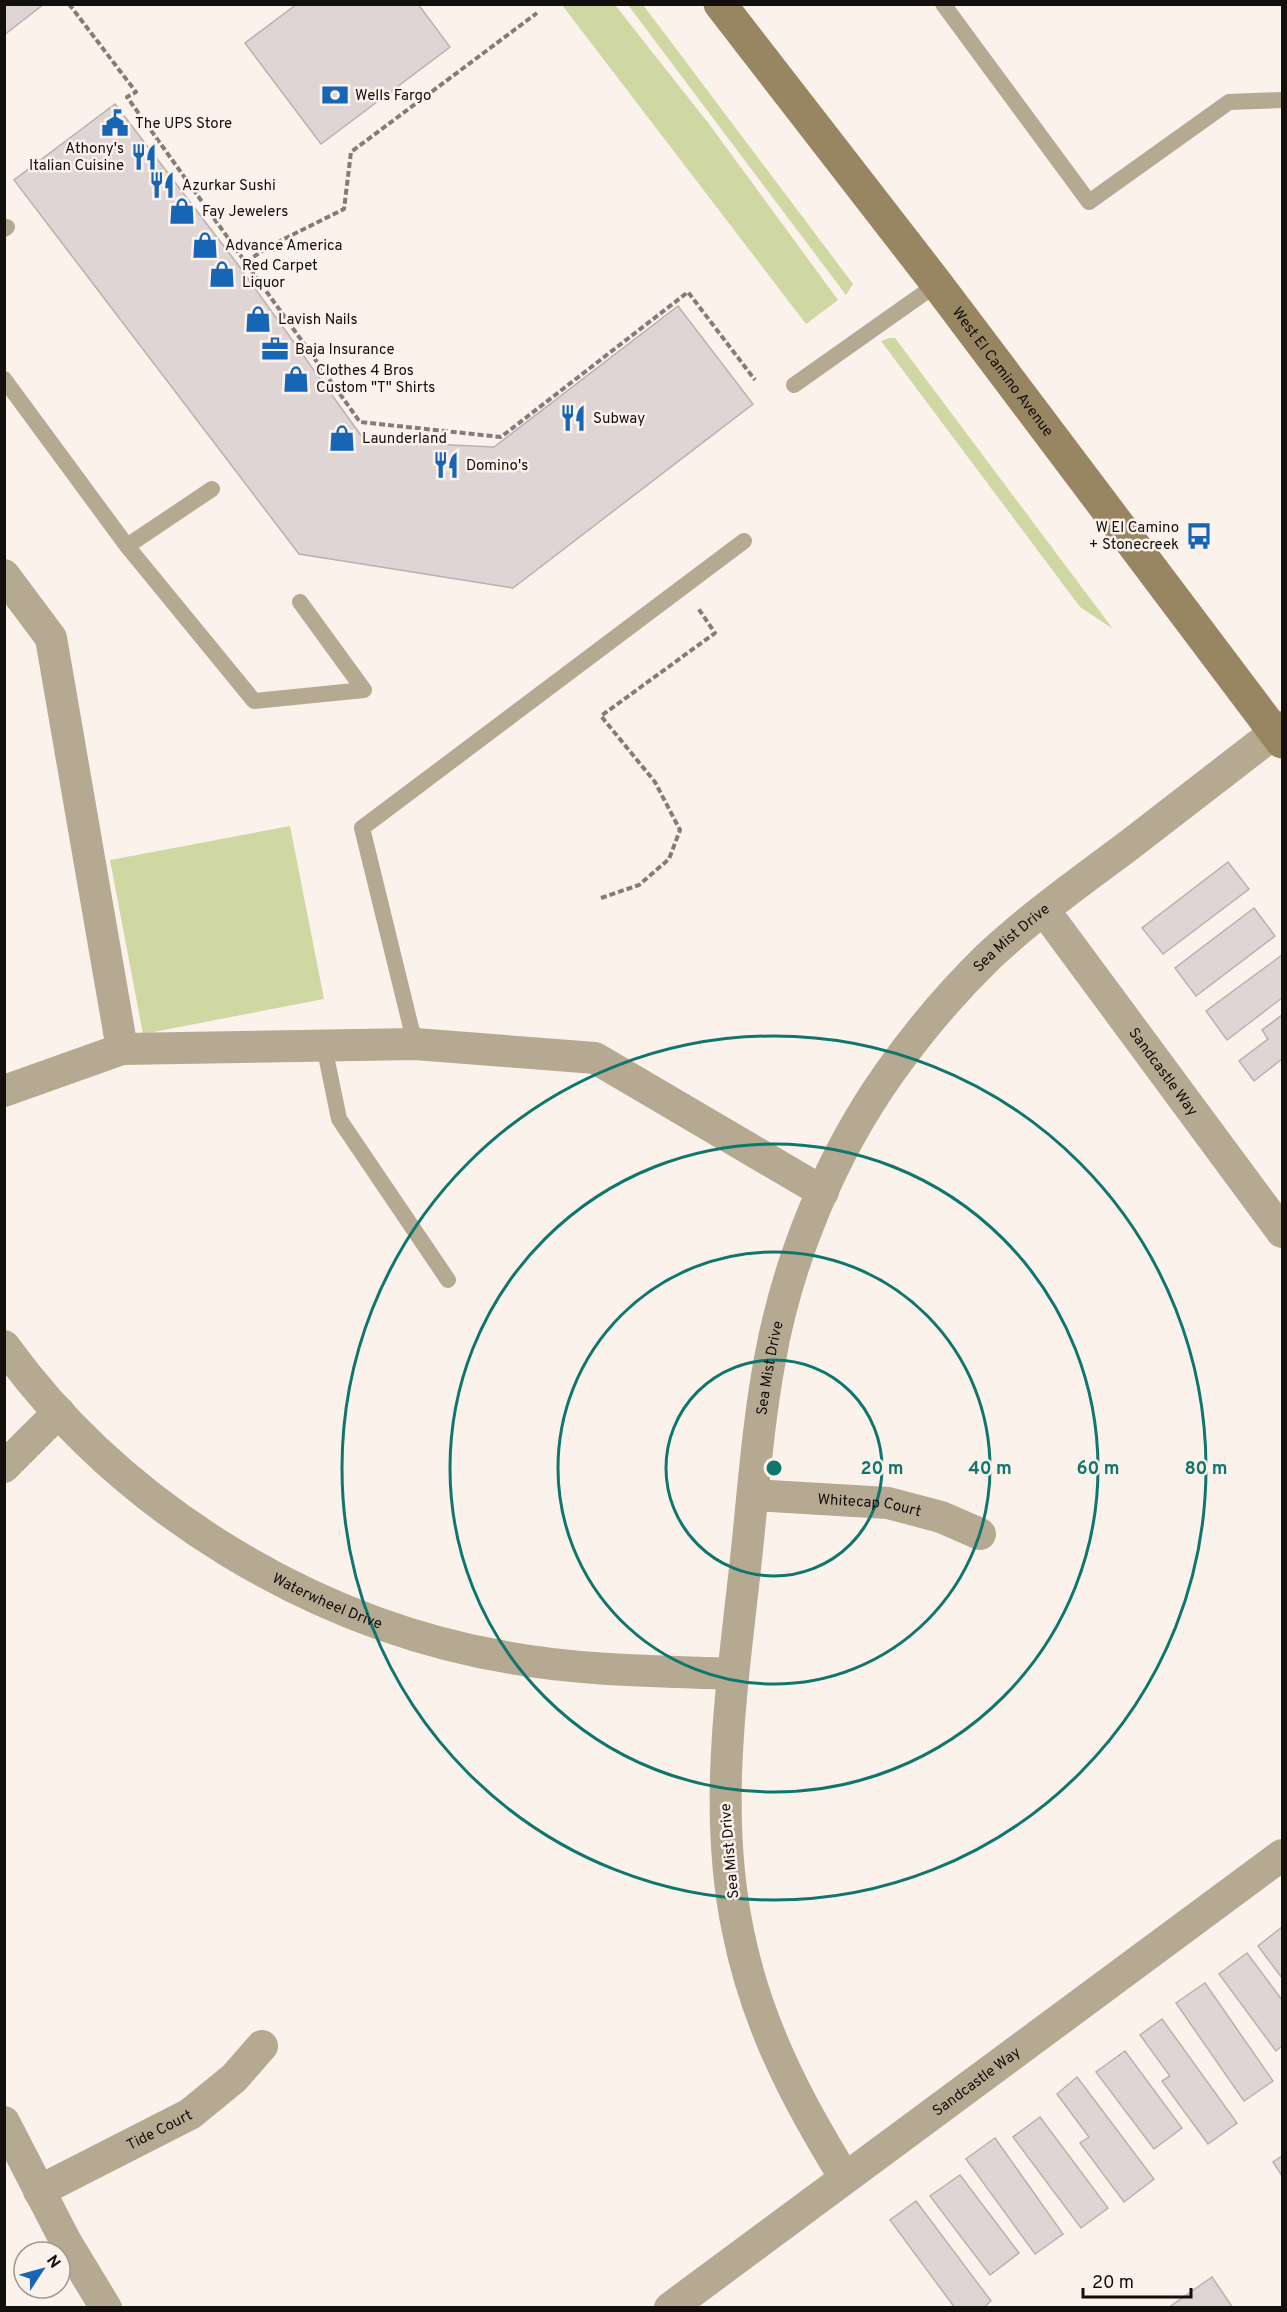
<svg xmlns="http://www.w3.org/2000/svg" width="1287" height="2312" font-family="Overpass,sans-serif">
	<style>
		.green { fill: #cfd7a2 }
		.building { fill: #e0d5d5; stroke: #bbb0af; stroke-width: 1.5 }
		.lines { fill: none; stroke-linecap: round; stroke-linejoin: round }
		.path { stroke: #837d79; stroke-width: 4; stroke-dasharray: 6 3; stroke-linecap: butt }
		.service { stroke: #b6a991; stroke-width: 16 }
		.minor { stroke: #b6a991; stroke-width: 32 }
		.secondary { stroke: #988561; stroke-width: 33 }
		.ring { fill: none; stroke: #0f766e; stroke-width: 3 }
		.labels { text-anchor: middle; stroke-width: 5; stroke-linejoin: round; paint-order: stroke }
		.poi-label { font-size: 15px; fill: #120f0d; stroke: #fbf2ec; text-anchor: start }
		.street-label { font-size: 15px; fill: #120f0d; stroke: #fbf2ec }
		.centre { fill: #0f766e; stroke: #fbf2ec; stroke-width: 3 }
		.ring-label { font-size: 18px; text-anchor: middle; font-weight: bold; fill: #0f766e; stroke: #fbf2ec; stroke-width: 5; stroke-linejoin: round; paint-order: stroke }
	</style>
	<rect width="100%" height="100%" fill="#fbf2ec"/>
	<!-- green -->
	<path class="green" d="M562,5H615L709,124L838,300L806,324Z
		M628,5H643L665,34L853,284L846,295Z
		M889,338H895L1113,629L1080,607L881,341Z
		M290,826L324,999L143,1034L110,860Z"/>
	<!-- building -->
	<path class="building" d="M4,4H44L4,35Z
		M297,4H418L450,47L321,144L245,43Z
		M115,104L236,262L365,441L494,447L678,306L753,404L513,588L299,554L14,180Z
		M1228,862L1249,889L1163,954L1142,928Z
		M1254,908L1275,936L1196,996L1175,968Z
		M1282,955V998L1227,1040L1206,1011Z
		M1282,1015V1059L1254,1081L1239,1061L1268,1039L1262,1030Z
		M1282,1927V1978L1258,1946Z
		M1247,1953L1282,2000V2046L1276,2051L1219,1974Z
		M1205,1983L1273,2081L1244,2101L1176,2003Z
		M1162,2019L1237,2123L1208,2144L1162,2081L1170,2076L1140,2035Z
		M1125,2051L1182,2128L1154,2149L1096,2072Z
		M1077,2077L1154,2179L1124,2202L1080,2143L1089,2137L1057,2094Z
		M1040,2117L1108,2208L1081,2228L1013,2137Z
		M995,2138L1063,2234L1035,2254L966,2159Z
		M1282,2156V2176L1273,2162Z
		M960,2175L1019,2253L990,2275L930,2196Z
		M916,2201L991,2301L983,2308H955L890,2220Z
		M1212,2277L1233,2308H1168Z"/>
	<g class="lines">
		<!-- path -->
		<path class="path" d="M69,4L136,92L127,97L360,422L501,437L688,292L755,380
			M246,262L268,247L344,209L351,152L537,13
			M601,898L639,885L669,859L680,830L655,782L601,716L715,633L698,608"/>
		<!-- service -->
		<path class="service" d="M943,4L1089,202L1229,102L1282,100
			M4,229L7,227
			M4,379L127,546L254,701L364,690L300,602
			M794,385L937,284
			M127,546L212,489
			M415,1044L362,828L744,541
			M324,1046L339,1119L448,1280"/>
		<!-- minor -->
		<g class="minor">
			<path d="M4,575L51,638L122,1049L4,1091"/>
			<path id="s1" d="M1044,910L1282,1232"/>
			<path d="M122,1049L415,1044L595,1058L823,1192"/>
			<path id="s2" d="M4,1346C122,1509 314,1625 511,1658C584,1671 659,1671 733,1674"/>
			<path d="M4,1467L59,1412"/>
			<path id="s3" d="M754,1495L888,1503L941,1517L980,1534"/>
			<path d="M4,2122L66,2242L106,2308"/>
			<path id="s4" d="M845,2178C797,2101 756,2022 738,1931C714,1816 730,1702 743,1586C752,1511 756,1434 770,1359C788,1259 831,1155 890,1072C919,1031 953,991 989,956C1032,916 1081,881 1128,846C1180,806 1231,766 1282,727"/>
			<path id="s5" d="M39,2191L190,2114L234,2078L262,2046"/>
			<path id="s6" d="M670,2308L1282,1855"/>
		</g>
		<!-- secondary -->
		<path class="secondary" id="s7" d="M720,4L937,284L1282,742"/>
	</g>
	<!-- distance rings -->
	<g class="ring">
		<circle cx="774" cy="1468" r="108"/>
		<circle cx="774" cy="1468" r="216"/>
		<circle cx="774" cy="1468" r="324"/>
		<circle cx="774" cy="1468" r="432"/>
	</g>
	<!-- icons -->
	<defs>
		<symbol id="bank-bare" viewBox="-9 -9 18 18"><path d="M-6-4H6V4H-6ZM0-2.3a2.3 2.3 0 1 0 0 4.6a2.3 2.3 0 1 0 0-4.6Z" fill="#1666b5" stroke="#fbf2ec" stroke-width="2.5" paint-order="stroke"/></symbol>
		<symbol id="civic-bare" viewBox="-9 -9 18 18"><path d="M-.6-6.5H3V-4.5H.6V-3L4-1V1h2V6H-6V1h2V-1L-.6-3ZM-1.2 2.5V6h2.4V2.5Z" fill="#1666b5" stroke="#fbf2ec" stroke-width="2.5" paint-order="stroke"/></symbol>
		<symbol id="restaurant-bare" viewBox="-9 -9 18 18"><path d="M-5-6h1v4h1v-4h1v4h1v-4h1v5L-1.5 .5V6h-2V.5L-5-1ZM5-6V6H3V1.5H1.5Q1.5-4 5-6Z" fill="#1666b5" stroke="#fbf2ec" stroke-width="2.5" paint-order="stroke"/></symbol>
		<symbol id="shop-bare" viewBox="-9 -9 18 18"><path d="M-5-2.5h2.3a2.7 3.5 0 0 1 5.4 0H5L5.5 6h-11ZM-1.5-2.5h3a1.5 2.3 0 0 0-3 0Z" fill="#1666b5" stroke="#fbf2ec" stroke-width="2.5" paint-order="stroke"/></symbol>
		<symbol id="office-bare" viewBox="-9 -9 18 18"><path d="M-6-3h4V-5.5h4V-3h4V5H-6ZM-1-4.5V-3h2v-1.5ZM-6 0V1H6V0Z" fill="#1666b5" stroke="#fbf2ec" stroke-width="2.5" paint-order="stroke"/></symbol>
		<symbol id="bus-bare" viewBox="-9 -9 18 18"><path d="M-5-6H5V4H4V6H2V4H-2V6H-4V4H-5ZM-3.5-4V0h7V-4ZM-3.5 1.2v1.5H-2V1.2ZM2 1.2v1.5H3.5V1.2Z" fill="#1666b5" stroke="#fbf2ec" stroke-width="2.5" paint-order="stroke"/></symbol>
	</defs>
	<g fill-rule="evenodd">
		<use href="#bank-bare" x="316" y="76" width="38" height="38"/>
		<use href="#civic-bare" x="96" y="104" width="38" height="38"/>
		<use href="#restaurant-bare" x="125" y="138" width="38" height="38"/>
		<use href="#restaurant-bare" x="143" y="166" width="38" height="38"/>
		<use href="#shop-bare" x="163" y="192" width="38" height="38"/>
		<use href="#shop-bare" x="186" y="226" width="38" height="38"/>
		<use href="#shop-bare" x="203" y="255" width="38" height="38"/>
		<use href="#shop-bare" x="239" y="300" width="38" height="38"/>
		<use href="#office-bare" x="256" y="330" width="38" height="38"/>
		<use href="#shop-bare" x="277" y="360" width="38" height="38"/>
		<use href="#restaurant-bare" x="554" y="399" width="38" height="38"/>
		<use href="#shop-bare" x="323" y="419" width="38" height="38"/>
		<use href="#restaurant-bare" x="427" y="446" width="38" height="38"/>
		<use href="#bus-bare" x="1180" y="517" width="38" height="38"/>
	</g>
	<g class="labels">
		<!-- poi labels -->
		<g class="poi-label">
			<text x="355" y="100">Wells Fargo</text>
			<text x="135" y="128">The UPS Store</text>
			<text x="124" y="153" text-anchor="end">Athony's<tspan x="124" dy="17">Italian Cuisine</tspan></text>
			<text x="182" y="190">Azurkar Sushi</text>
			<text x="202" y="216">Fay Jewelers</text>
			<text x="225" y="250">Advance America</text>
			<text x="242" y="270">Red Carpet<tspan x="242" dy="17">Liquor</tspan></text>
			<text x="278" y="324">Lavish Nails</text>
			<text x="295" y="354">Baja Insurance</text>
			<text x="316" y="375">Clothes 4 Bros<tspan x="316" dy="17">Custom "T" Shirts</tspan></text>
			<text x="593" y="423">Subway</text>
			<text x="362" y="443">Launderland</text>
			<text x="466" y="470">Domino's</text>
			<text x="1179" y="532" text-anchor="end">W El Camino<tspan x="1179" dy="17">+ Stonecreek</tspan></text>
		</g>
		<!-- street labels -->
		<g class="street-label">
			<text dy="5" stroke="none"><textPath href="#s7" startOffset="464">West El Camino Avenue</textPath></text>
			<text dy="5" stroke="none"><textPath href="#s4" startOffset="1341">Sea Mist Drive</textPath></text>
			<text dy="5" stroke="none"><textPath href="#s1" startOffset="201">Sandcastle Way</textPath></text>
			<text dy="5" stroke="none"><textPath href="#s4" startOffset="837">Sea Mist Drive</textPath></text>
			<text dy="5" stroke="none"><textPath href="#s3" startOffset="116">Whitecap Court</textPath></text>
			<text dy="5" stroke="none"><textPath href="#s2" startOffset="417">Waterwheel Drive</textPath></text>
			<text transform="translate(729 1851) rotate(-95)" y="5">Sea Mist Drive</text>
			<text dy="5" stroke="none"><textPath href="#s6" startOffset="381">Sandcastle Way</textPath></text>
			<text dy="5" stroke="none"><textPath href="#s5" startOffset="135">Tide Court</textPath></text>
		</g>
	</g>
	<circle cx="774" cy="1468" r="9" class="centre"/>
	<g class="ring-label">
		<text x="882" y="1474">20 m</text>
		<text x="990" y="1474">40 m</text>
		<text x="1098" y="1474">60 m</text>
		<text x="1206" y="1474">80 m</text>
	</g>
	<!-- border -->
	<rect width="1287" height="2312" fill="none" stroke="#120f0d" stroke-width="12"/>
	<!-- north arrow -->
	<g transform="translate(42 2270) rotate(54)"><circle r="28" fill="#fbf2ec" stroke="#9e9793" stroke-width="1.5"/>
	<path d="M0-4.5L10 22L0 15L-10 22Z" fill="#1666b5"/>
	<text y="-9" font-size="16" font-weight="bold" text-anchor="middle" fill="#120f0d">N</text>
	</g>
	<!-- scale -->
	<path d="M1083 2288v9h108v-9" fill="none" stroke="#120f0d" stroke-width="3"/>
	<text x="1092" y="2288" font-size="18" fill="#120f0d" stroke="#fbf2ec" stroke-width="4.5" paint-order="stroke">20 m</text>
</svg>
